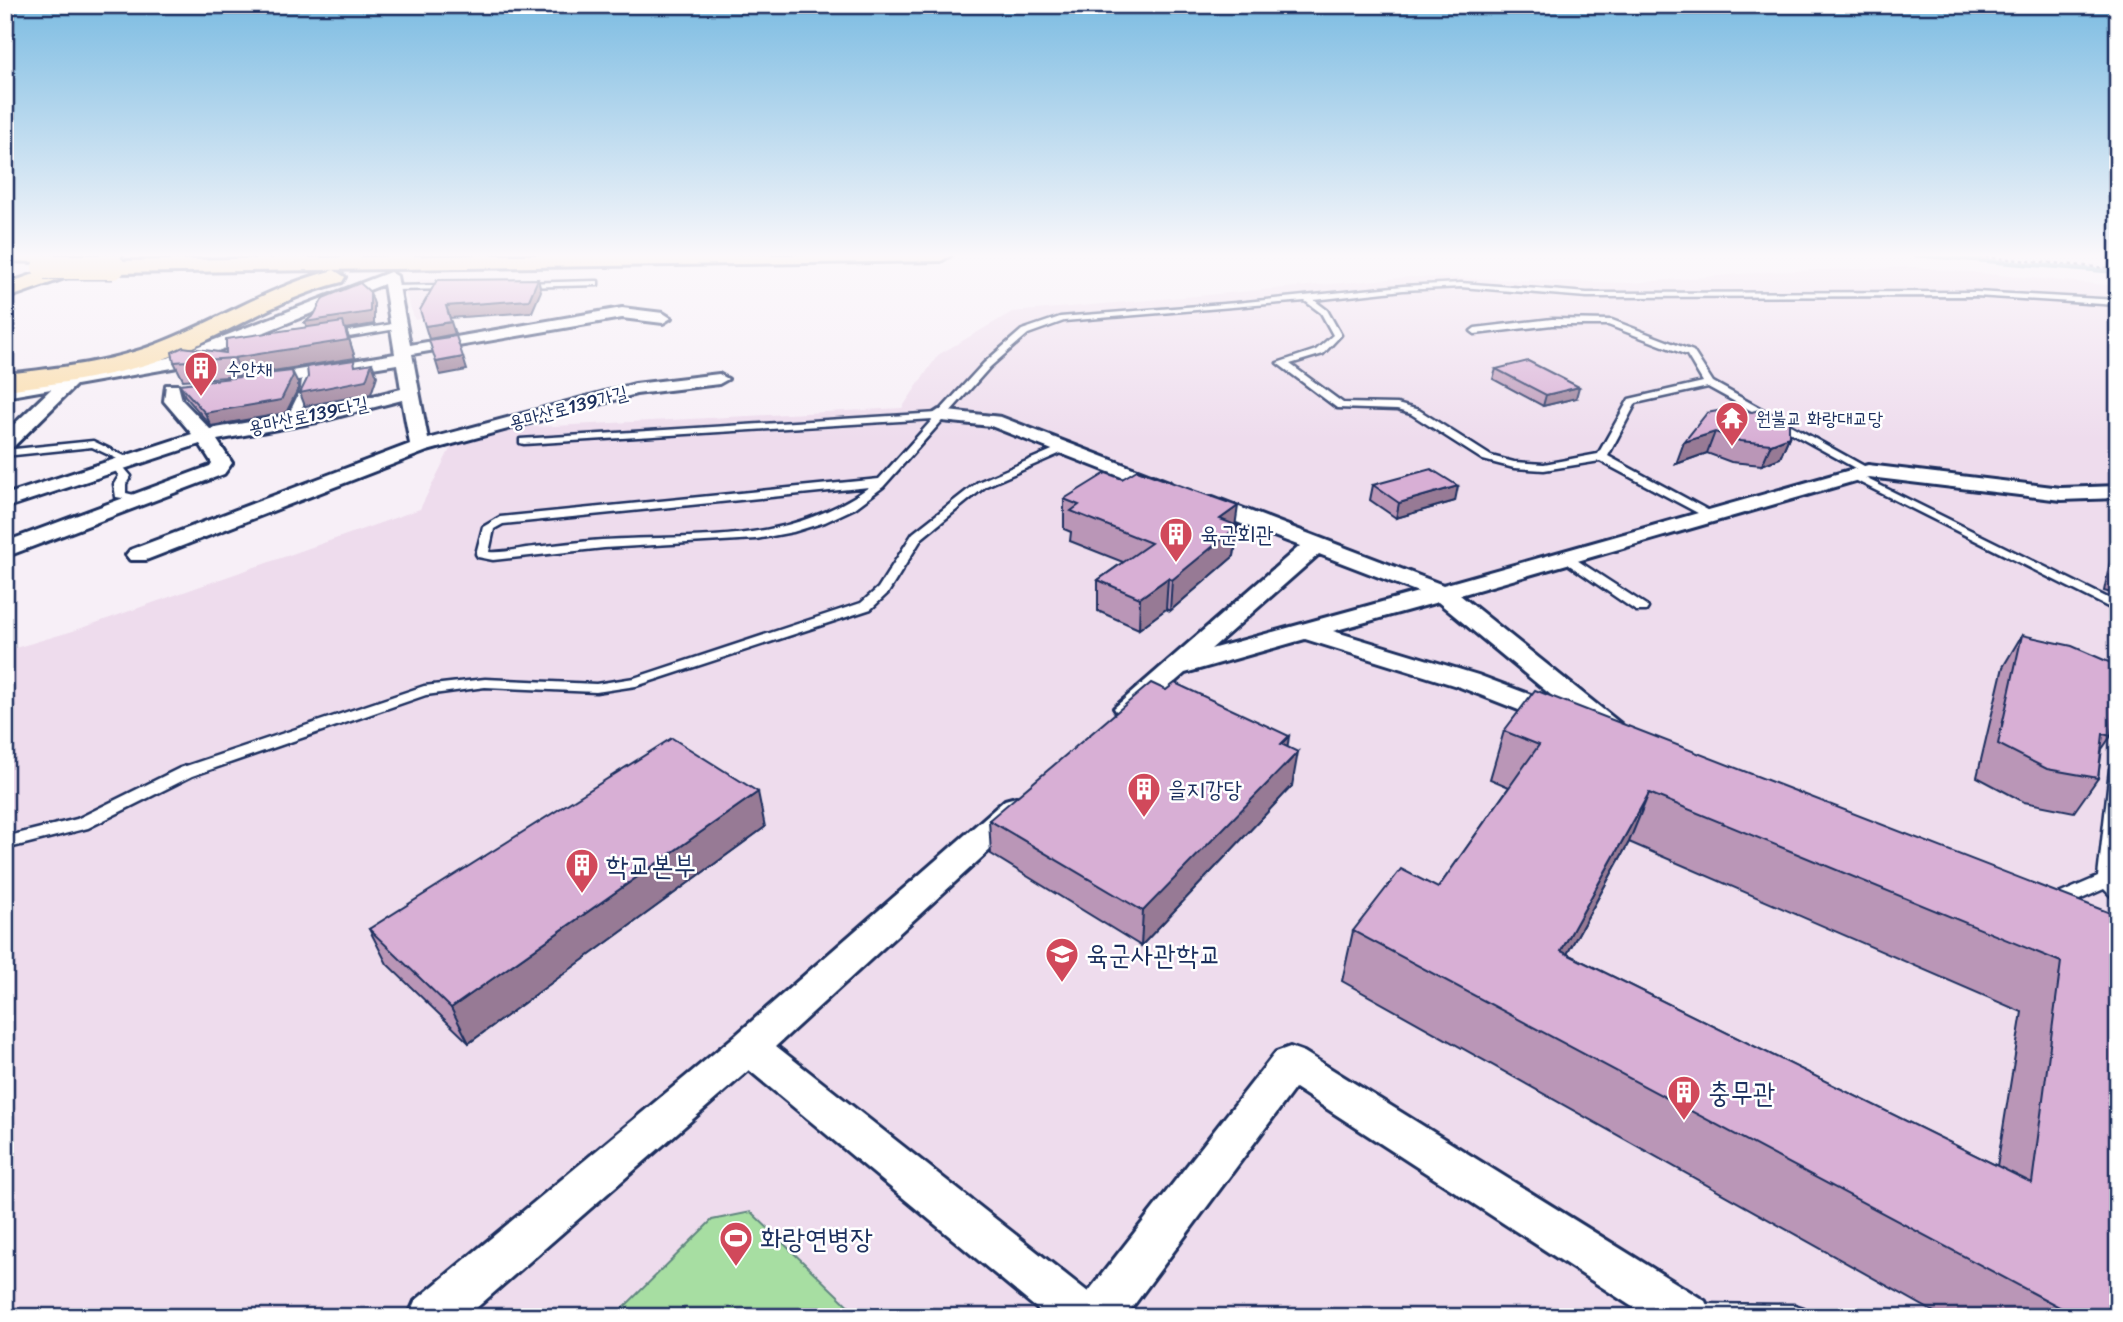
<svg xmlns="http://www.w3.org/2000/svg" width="2123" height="1322" font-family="Sriracha,'Poor Story',sans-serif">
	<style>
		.built { fill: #eedced }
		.green { fill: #a7dea2; stroke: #618680; stroke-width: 2 }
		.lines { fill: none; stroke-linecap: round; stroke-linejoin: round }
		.stream { stroke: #548ba7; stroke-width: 4.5 }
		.lane-casing { stroke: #1b2f5e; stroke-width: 5 }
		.street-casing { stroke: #1b2f5e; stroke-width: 6 }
		.primary-casing { stroke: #1b2f5e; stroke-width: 6 }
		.highway-casing { stroke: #1b2f5e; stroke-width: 6 }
		.path { stroke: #1b2f5e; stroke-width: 2.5; stroke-dasharray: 3.5 3.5; stroke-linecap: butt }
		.lane { fill: #fff; fill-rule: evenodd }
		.street { fill: #fff; fill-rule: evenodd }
		.primary { fill: #faddab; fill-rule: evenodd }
		.highway { fill: #faddab; fill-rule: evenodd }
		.highway-bridge-casing { stroke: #1b2f5e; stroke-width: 27; stroke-linecap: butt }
		.highway-bridge { stroke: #faddab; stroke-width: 24 }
		.wall { fill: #ba96b7; stroke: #1b2f5e; stroke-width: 2; fill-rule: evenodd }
		.shaded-wall { fill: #977a95; stroke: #1b2f5e; stroke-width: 2 }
		.building { fill: #d8afd5; stroke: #1b2f5e; stroke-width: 2; fill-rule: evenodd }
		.labels { text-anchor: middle; stroke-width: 5; stroke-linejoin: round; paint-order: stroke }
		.far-poi-label { font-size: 19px; fill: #1b2f5e; stroke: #fff; text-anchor: start }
		.far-street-label { font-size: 19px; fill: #1b2f5e; stroke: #fff }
		.poi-label { font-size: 23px; fill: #1b2f5e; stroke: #fff; text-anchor: start }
		.near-poi-label { font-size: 28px; fill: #1b2f5e; stroke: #fff; text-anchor: start }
	</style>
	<rect width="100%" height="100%" fill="#f7eff7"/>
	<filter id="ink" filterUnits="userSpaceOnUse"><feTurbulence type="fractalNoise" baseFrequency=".0143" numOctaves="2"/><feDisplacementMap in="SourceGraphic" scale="14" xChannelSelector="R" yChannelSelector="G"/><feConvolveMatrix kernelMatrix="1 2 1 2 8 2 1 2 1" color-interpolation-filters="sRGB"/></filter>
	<g filter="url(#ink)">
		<!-- built -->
		<path class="built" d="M1914,267L2118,286V1317H5V651L73,631L420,509L459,431L902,408L938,355L1012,312L1411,277L1631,283L1766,272Z
			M485,279L467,308L415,320L405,292L419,280Z"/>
		<!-- green -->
		<path class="green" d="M751,1212L860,1317H614L712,1220Z"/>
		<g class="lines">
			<!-- stream -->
			<path class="stream" d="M1916,255L2118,272"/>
			<defs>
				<path id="lane" d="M595,281H598V285L520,287L516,285L520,283Z
					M1461,283L1587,293L1976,292L2118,300V305L1976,296L1587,297L1461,287L1403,290L1314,300L1327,310L1341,335L1323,354L1290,364L1343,403L1397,404L1419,410L1491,456L1514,462L1544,464L1598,454L1629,399L1703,382L1687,355L1608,325H1552L1475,334L1471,331L1475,328L1552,319L1612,320L1693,351L1713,382L1873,471L1868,474L1864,473L1708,387L1636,403L1608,456L1715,514V518L1711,520L1600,461L1544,470L1514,468L1483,460L1411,414L1397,410L1337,408L1277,363L1316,350L1333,335L1321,313L1305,301L1064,321L1028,334L990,367L883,487L855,508L825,522L793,532L756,539L604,548L493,560L478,557L476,554L483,527L500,517L879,479L933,419L524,444L520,443V439L938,413L984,363L1022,330L1060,317L1236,303L1403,286ZM869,487C782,549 690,533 590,541C569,543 547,546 526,548C514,550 501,553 489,552L494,529L503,524Z
					M450,285L454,287L453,289L392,290L388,288L392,286Z
					M399,323L403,326L402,328L331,340L327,337L331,334Z
					M302,378H308L311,389L295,422H287L286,420L301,389Z
					M93,441L135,461L134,463H126L92,447L5,456V450Z
					M1064,445L1069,448L1068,450L986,486L922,538L888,593L871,609L636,686L596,692L485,687L426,695L192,776L88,828L5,849V837L77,819L180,768L424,686L485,679L596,684L634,678L861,603L878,588L913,533L978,482Z
					M116,462L120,463L131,476L126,484V493L146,498V502L116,497L114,484L119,476L111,465Z
					M1853,472L2118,603V612L1849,477V473Z
					M1566,553L1646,605L1648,608L1646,611H1636L1562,560L1560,557L1562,554Z
					M2118,764V851L2115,879L2118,881V899L2112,897L2104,889L2059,909L2053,911L2047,909L2044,904L2047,899L2098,877L2110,769L2112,765Z
					M1695,1304L1795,1305L1804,1308L1807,1317H1683L1686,1307Z"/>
				<path id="street" d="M390,272L397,276L410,345L622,308L663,313L671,318L663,323L622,318L412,354L428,439L635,384L719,374L728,379L719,384L636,394L427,451L146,560H130L126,555L130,550L410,444L402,400L317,422L217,440L232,463L224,474L5,557V542L210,466L212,463L200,444L5,508V495L192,434L164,401L166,385H178L182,400L210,429L317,410L401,389L397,364L261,386L252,381L261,376L395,354L384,284L178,367L76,385L12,448L5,450V433L51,389L5,397V386L168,358Z
					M939,410L1001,417L1169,482L1173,486L1169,490H1155L991,426L932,420L930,416Z
					M1868,465L2061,488L2118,486V498L2061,500L1869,477L1460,595L1621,724L1625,730L1621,736C1599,742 1585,723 1569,710L1573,716L1569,722L1559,725L1549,722L1460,687L1305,639L1185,673L1138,714L1128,717L1118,714L1114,708L1300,546L1197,507L1194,502L1197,497H1213L1443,585ZM1319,554L1418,592L1211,649ZM1438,602L1568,709L1478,675L1333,631Z
					M1016,797L1027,800L1031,808L1027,816L776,1046L1088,1292L1276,1052L1290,1047L1304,1052L1705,1301L1712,1317H1648L1295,1088L1125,1317H1047L749,1070L466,1317H408L415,1301L736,1035L1005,800Z"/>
				<path id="primary" d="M91,255H122L119,259L5,299V284Z"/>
				<path id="highway" d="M5,255H85L86,257L76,263L5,261Z
					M494,255H951L941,261L113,273L102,267L113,261Z
					M334,270L345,277L342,282C281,297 231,332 174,355C120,376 62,383 5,390V374C57,368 108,363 157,344C217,321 270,286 334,270Z"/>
			</defs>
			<!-- lane casing -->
			<use href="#lane" class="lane-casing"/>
			<!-- street casing -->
			<use href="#street" class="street-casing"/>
			<!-- primary casing -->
			<use href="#primary" class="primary-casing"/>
			<!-- highway casing -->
			<use href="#highway" class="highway-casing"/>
			<!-- path -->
			<path class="path" d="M1965,255L2118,269"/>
			<!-- lane -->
			<use href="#lane" class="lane"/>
			<!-- street -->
			<use href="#street" class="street"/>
			<!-- primary -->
			<use href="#primary" class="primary"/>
			<!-- highway -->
			<use href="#highway" class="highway"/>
			<defs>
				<path id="highway-bridge" d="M44,267H113"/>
			</defs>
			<!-- highway-bridge casing -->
			<use href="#highway-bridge" class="highway-bridge-casing"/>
			<!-- highway-bridge -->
			<use href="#highway-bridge" class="highway-bridge"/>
		</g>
		<!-- wall -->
		<path class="wall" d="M374,304V324L346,329L355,358L242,376L183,380L174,362L226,353L307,327L305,322Z
			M1496,369L1576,398L1543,406L1493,379Z
			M298,383V389L286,413L211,426L185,396L179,384Z
			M1707,413L1789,437L1780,458L1762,465L1731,462L1707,453L1676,464Z
			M1373,485L1455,501L1396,518L1370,500Z
			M1064,499L1236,525L1238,526L1234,556L1170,611L1166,609L1139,629L1098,611V580L1123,562L1070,541L1071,532L1064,529Z
			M2118,524V595L2104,591Z
			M2022,635L2111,736L2102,749L2098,778L2074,812L2024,802L1977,777L2003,667Z
			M1504,731L2118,916V1317H1943L1342,981L1353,931L1438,888L1509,787L1490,779ZM1629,842L2022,1012L1997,1166L1567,954Z
			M1287,747L1292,786L1141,946L991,854L989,820Z
			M765,827L469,1043L387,964L369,929Z"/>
		<!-- shaded-wall -->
		<path class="shaded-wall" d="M538,279L541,291L532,312L450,318L446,306Z
			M370,292L374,304V324L346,329L355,358L242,376L234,358L309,335L305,322Z
			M451,322L455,334L429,339L425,326Z
			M463,357L467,370L440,375L436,362Z
			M372,363L377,376L371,394L305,406L300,393Z
			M292,371L298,383V389L286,413L211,426L205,413Z
			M1579,387L1576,398L1543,406L1546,395Z
			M1715,432L1707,453L1676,464L1684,442Z
			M1789,437L1780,458L1762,465L1771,444Z
			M1458,486L1455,501L1396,518L1399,503Z
			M1238,506L1235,527L1238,526L1234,556L1170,611L1172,580L1220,519Z
			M1168,578L1166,609L1139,629L1140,598Z
			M1289,736L1285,766L1298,752L1292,786L1141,946L1143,911L1281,744Z
			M758,792L765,827L469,1043L451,1008Z
			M1649,793L1629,842L1541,1001L1561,951Z"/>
		<!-- building -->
		<path class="building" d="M538,279L529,300L446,306L451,322L425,326L420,310L437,280Z
			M360,283L370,292V312L305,322L314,315L323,298Z
			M343,322L348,340L234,358L174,362L172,352L183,347L226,353V339Z
			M456,336L463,357L436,362L429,340Z
			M354,360L355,366L372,363L366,380L300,393L308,377L307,367Z
			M1528,361L1579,387L1546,395L1496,369Z
			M292,371L293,376L281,400L205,413L179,384Z
			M1728,409L1752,412L1762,409L1789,420V437L1771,444L1740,441L1715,432L1684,442L1707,413Z
			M1431,469L1458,486L1399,503L1373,485Z
			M1137,470L1238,506L1220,519L1238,526L1172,580L1168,578L1140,598L1098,580L1151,543L1071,511L1079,505L1064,499L1106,473L1122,479Z
			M2022,635L2072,646L2118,666L2111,736L2103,734L2098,778L2047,769L1998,744Z
			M1151,683L1166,690L1175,683L1289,736L1281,744L1298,752L1143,911L989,820Z
			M1535,690L2118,916V1317H2078L1353,931L1401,869L1438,888L1539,745L1504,731ZM1649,793L2061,962L2032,1183L1561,951Z
			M672,738L758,792L451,1008L369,929Z"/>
	</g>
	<!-- sky -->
	<linearGradient id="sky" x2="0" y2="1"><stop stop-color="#7cbce2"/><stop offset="0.58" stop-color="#fbf8fb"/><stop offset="1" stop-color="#fbf8fb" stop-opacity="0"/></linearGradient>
	<rect width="2123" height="440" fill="url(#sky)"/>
	<!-- icons -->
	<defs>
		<symbol id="building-pin" viewBox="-11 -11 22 30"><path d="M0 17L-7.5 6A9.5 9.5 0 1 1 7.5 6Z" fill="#d1495b" stroke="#fff"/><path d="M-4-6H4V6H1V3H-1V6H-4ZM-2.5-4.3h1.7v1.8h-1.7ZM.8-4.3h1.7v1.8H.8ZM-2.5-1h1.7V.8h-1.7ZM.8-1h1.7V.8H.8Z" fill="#fff"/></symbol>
		<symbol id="temple-pin" viewBox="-11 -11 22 30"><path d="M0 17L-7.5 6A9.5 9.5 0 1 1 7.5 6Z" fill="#d1495b" stroke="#fff"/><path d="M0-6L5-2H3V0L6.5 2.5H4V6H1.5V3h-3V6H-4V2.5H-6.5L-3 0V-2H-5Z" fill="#fff"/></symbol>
		<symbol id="university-pin" viewBox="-11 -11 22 30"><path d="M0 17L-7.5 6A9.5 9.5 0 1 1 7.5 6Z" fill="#d1495b" stroke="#fff"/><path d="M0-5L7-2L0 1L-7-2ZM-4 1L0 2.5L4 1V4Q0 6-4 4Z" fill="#fff"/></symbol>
		<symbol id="stadium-pin" viewBox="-11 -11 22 30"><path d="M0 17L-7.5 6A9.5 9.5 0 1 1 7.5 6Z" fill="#d1495b" stroke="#fff"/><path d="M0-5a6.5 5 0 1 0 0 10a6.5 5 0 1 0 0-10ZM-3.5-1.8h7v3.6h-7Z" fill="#fff"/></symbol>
	</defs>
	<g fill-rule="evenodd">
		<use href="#building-pin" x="182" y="349" width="38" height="52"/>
		<use href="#temple-pin" x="1713" y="399" width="38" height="52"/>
		<use href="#building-pin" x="1157" y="515" width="38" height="52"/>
		<use href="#building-pin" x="1125" y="770" width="38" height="52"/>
		<use href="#building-pin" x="563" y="846" width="38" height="52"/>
		<use href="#university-pin" x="1043" y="935" width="38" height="52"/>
		<use href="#building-pin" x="1665" y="1073" width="38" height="52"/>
		<use href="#stadium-pin" x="717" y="1219" width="38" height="52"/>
	</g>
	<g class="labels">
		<!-- far-poi labels -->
		<g class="far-poi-label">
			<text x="226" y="375">수안채</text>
			<text x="1756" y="425">원불교 화랑대교당</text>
		</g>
		<!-- far-street labels -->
		<g class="far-street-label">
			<text transform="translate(568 407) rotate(-15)" y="7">용마산로139가길</text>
			<text transform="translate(308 415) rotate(-12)" y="7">용마산로139다길</text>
		</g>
		<!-- poi labels -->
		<g class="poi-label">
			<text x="1200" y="542">육군회관</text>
			<text x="1168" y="797">을지강당</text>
		</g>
		<!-- near-poi labels -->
		<g class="near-poi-label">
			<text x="606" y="875">학교본부</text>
			<text x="1086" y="964">육군사관학교</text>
			<text x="1708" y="1102">충무관</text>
			<text x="760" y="1248">화랑연병장</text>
		</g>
	</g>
	<!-- margin -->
	<rect width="2123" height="1322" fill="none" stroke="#fff" stroke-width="28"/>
	<rect x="14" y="14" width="2095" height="1294" fill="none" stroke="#1b2f5e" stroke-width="2.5" filter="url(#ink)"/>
</svg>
